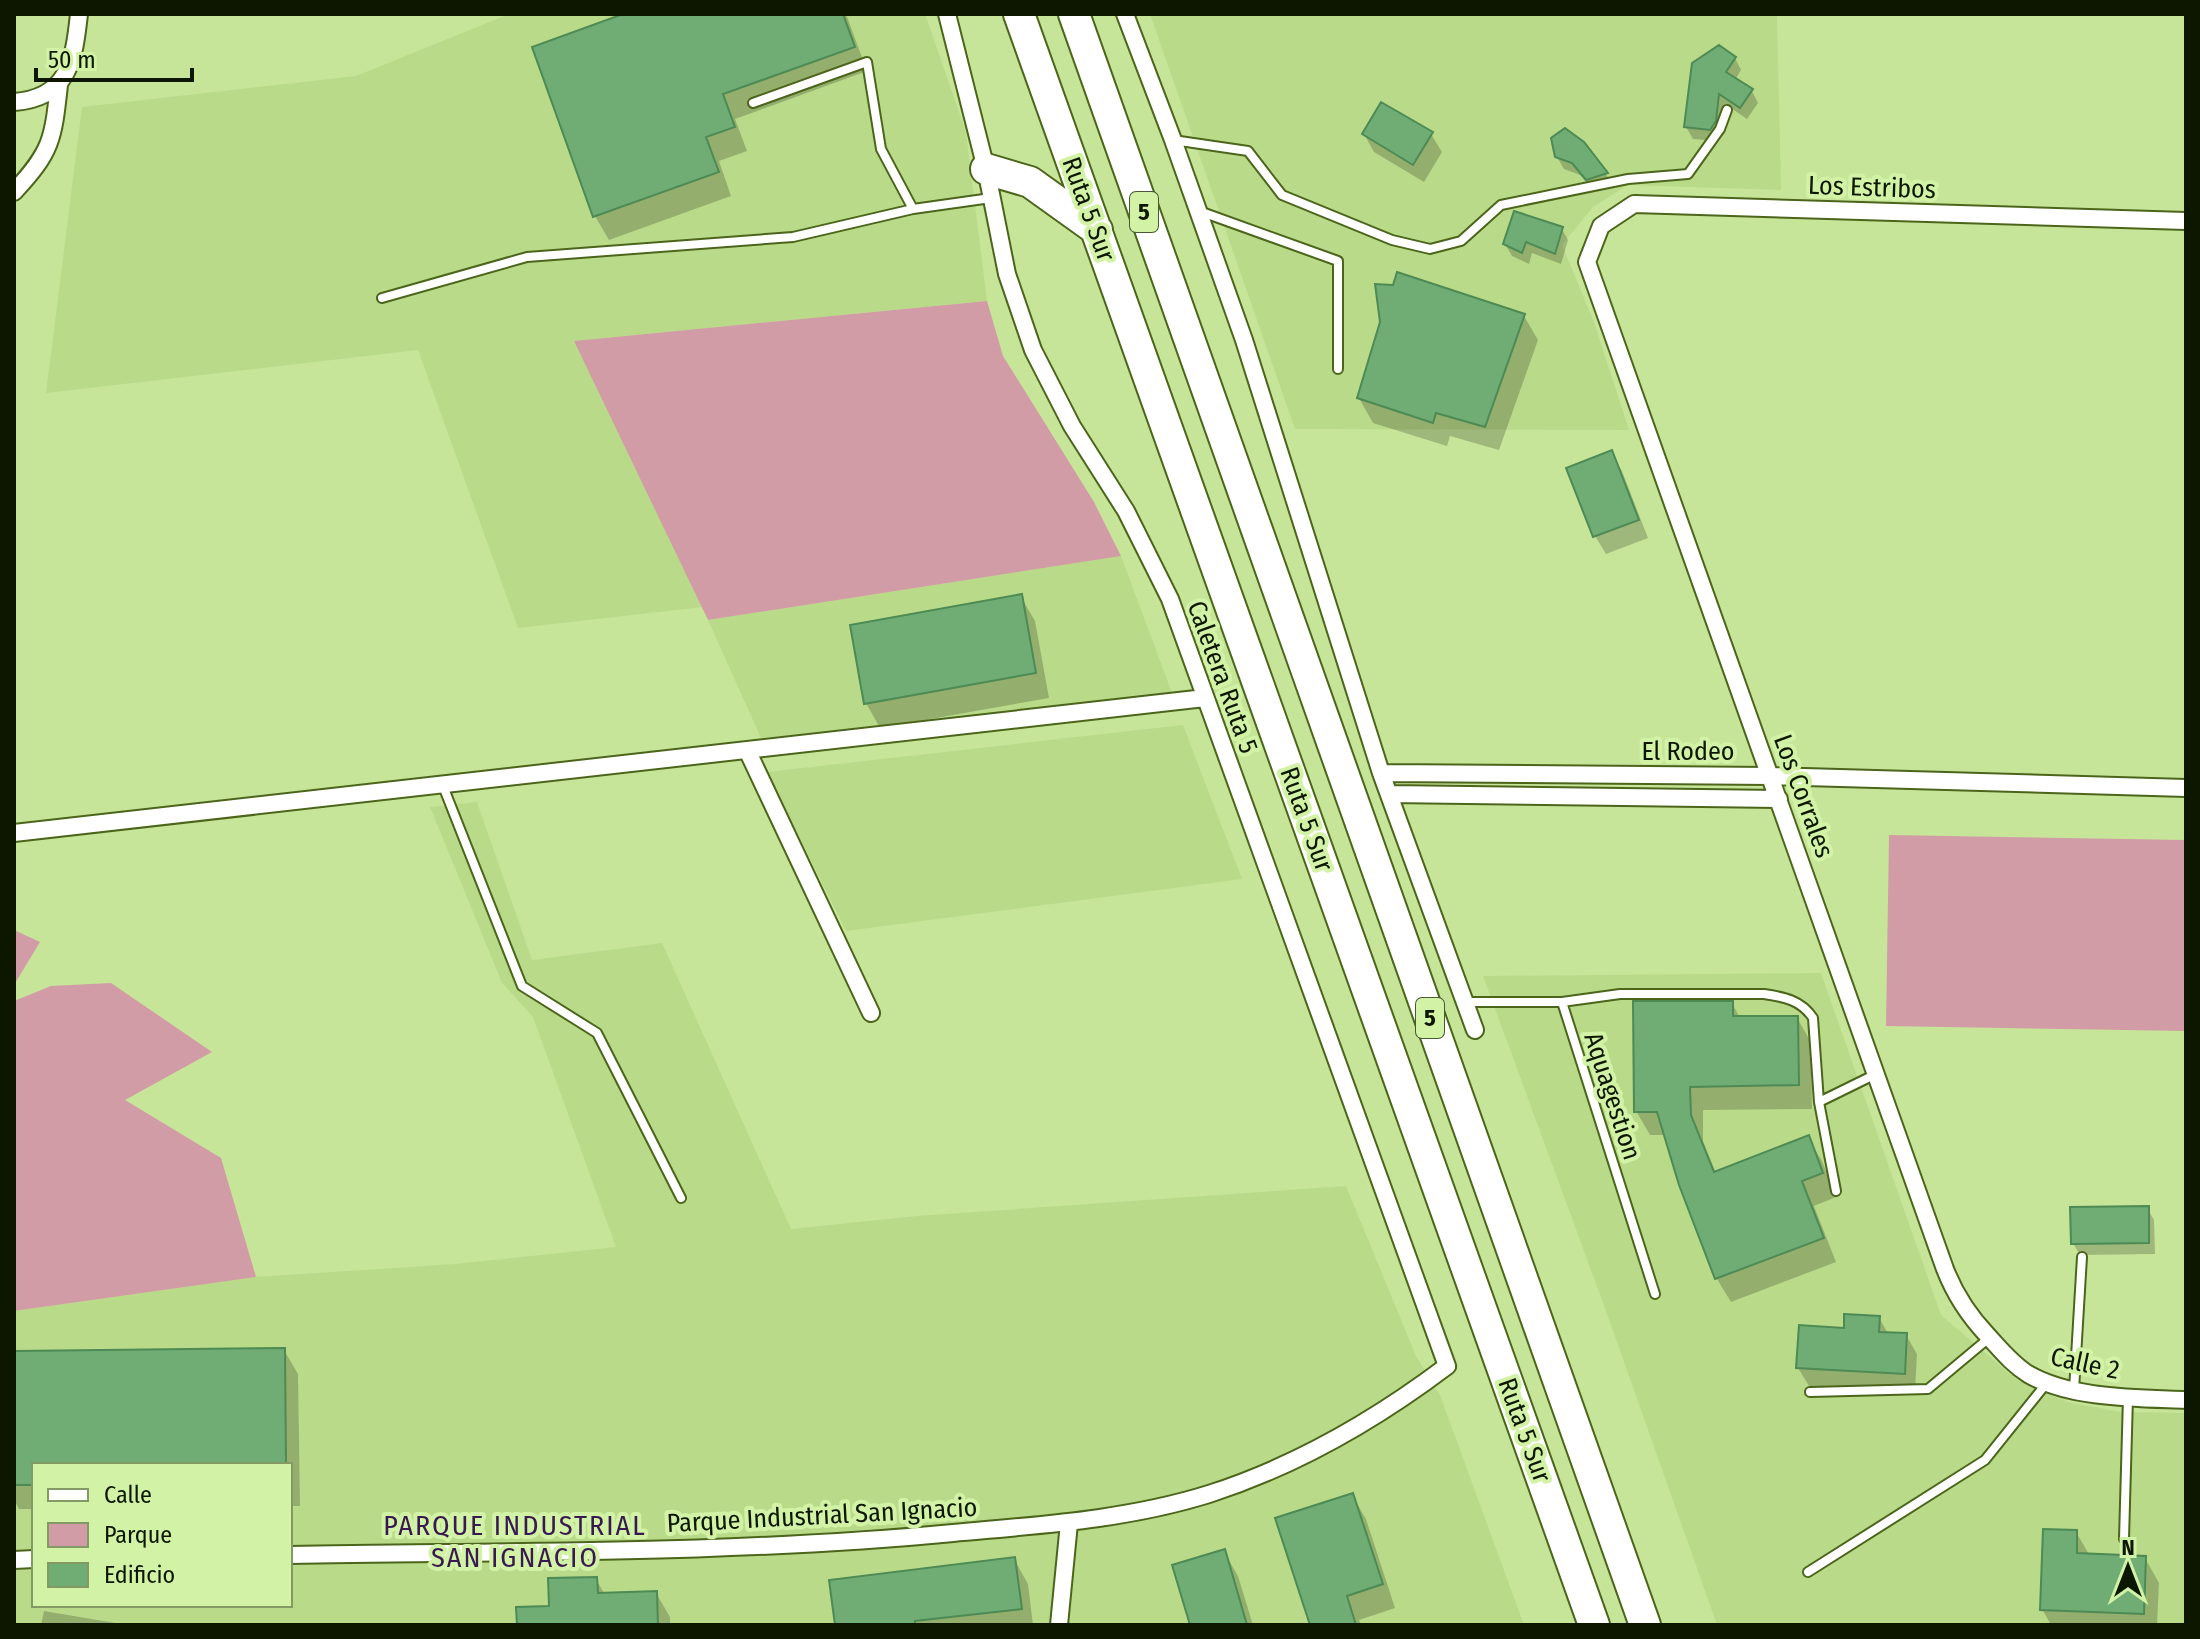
<svg xmlns="http://www.w3.org/2000/svg" width="2200" height="1639" font-family="'Fira Sans Condensed',sans-serif">
	<style>
		.built { fill: #b9db89; fill-rule: evenodd }
		.green { fill: #d29ca6 }
		.shadow { fill: #0003 }
		.building { fill: #6fad75; stroke: #4d8a54; stroke-width: 2 }
		.lines { fill: none; stroke-linecap: round; stroke-linejoin: round }
		.lane-casing { stroke: #4b651a; stroke-width: 12 }
		.street-casing { stroke: #4b651a; stroke-width: 20 }
		.highway-casing { stroke: #4b651a; stroke-width: 34 }
		.lane { stroke: #fff; stroke-width: 8 }
		.street { stroke: #fff; stroke-width: 16 }
		.highway { stroke: #fff; stroke-width: 30 }
		.labels { text-anchor: middle; stroke-width: 8; stroke-linejoin: round; paint-order: stroke }
		.shield { fill: #d2f2a6; stroke: #485932; stroke-width: 2 }
		.shield-label { font-size: 24px; font-weight: bold; fill: #0d1700 }
		.street-label { font-size: 26px; fill: #0d1700; stroke: #d2f2a6 }
		.neighbourhood-label { font-size: 28px; letter-spacing: 2px; fill: #381950; stroke: #d2f2a6 }
	</style>
	<rect width="100%" height="100%" fill="#c6e599"/>
	<!-- built -->
	<path class="built" d="M509,14H925L966,132L987,301L575,341L703,607L518,628L418,350L46,393L82,107L356,76Z
		M1150,14H1777L1781,190L1628,185L1593,207L1562,245L1594,322L1629,430L1295,429Z
		M1121,556L1175,701L761,738L708,620Z
		M1183,725L1242,879L846,931L767,772Z
		M477,802L532,960L662,943L791,1229L917,1216L1346,1186L1416,1356L1440,1395L1524,1625H14V1311L256,1277L455,1264L616,1247L533,1017L502,983L430,807ZM34,1465H290V1605H34Z
		M1821,973L1941,1315L2017,1380L2067,1402L2122,1412L2186,1413V1625H1717L1606,1311L1483,976Z"/>
	<!-- green -->
	<path class="green" d="M987,301L1003,356L1094,502L1121,556L708,620L574,341Z
		M1889,835L2186,840V1031L1886,1026Z
		M14,930L40,942L14,985Z
		M111,983L212,1052L125,1100L221,1158L256,1277L14,1311V1001L51,986Z"/>
	<!-- shadow -->
	<path class="shadow" d="M629,14H846L867,71L735,119L747,151L719,161L731,196L609,240L595,216Z
		M1735,58L1741,70L1735,80L1752,91L1758,103L1747,119L1725,104L1721,133L1717,141L1693,139L1686,127Z
		M1364,134H1431L1442,152L1424,182L1374,152Z
		M1583,143L1606,174L1612,185L1594,191L1580,175L1564,169L1557,157Z
		M1562,229L1568,240L1561,264L1532,253L1529,264L1512,256L1505,244Z
		M1524,316L1538,340L1499,450L1450,436L1447,446L1373,423L1359,398Z
		M1611,453L1622,471L1648,538L1606,554L1595,536L1569,469Z
		M1021,597L1035,621L1049,698L880,728L866,703Z
		M1732,1003L1740,1018H1797L1811,1042L1812,1109L1703,1110V1141L1716,1173L1808,1138L1822,1161L1836,1197L1814,1206L1836,1262L1731,1302L1717,1279L1680,1184L1666,1135H1650L1636,1111Z
		M2147,1208L2154,1220L2155,1254L2080,1255L2073,1243Z
		M1879,1318L1889,1335H1906L1917,1354L1915,1391L1809,1386L1798,1368L1846,1330Z
		M284,1350L298,1374L300,1506H290V1465H34V1509H19L14,1500V1353Z
		M1352,1495L1366,1519L1395,1608L1359,1620L1361,1625H1312Z
		M2076,1532L2090,1556L2145,1558L2159,1583L2157,1625H2051L2042,1609Z
		M1224,1552L1238,1576L1253,1625H1192Z
		M1014,1559L1028,1584L1033,1625H837Z
		M596,1579L605,1595L656,1593L670,1617V1625H519Z
		M44,1611L127,1625H41Z
		M200,1624H289V1625H200Z"/>
	<!-- building -->
	<path class="building" d="M623,14H843L855,47L723,94L735,127L706,137L719,172L593,217L532,47Z
		M1719,45L1736,57L1726,72L1753,89L1740,108L1719,94L1716,121L1710,130L1684,127L1692,63Z
		M1381,102L1433,132L1413,165L1362,134Z
		M1565,128L1584,142L1608,173L1586,180L1572,163L1555,157L1551,138Z
		M1514,211L1563,227L1555,254L1526,242L1522,253L1503,244Z
		M1397,272L1525,314L1485,427L1436,413L1433,423L1357,398L1380,322L1375,284L1393,285Z
		M1612,450L1639,520L1593,537L1566,468Z
		M1022,594L1036,673L864,704L850,625Z
		M1633,1001H1733V1016H1798L1799,1085L1690,1087L1691,1115L1714,1172L1809,1135L1823,1173L1802,1181L1824,1238L1715,1279L1679,1185L1657,1112H1634Z
		M2149,1206V1243L2071,1244L2070,1207Z
		M1844,1314L1880,1316L1879,1332L1907,1333L1905,1374L1796,1368L1799,1325L1844,1328Z
		M285,1348L286,1465H34V1485H14V1351Z
		M1353,1493L1383,1584L1347,1596L1356,1625H1310L1275,1518Z
		M2043,1529L2077,1530V1553L2146,1556L2144,1614L2040,1610Z
		M1225,1549L1247,1625H1190L1172,1565Z
		M1015,1557L1022,1609L915,1621V1625H835L829,1580Z
		M597,1577L598,1593L657,1591L658,1625H517L516,1607L549,1606L548,1578Z"/>
	<g class="lines">
		<defs>
			<path id="lane" d="M753,103L867,62L881,149L913,209
				M1173,140L1248,151L1282,195L1392,240L1430,249L1461,241L1501,205L1628,179L1688,174L1720,129L1727,110
				M1199,211L1338,261V369
				M382,298L527,257L793,237L913,209L991,198
				M443,786L522,986L597,1033L681,1198
				M1465,1002H1562L1620,994H1764C1784,997 1801,1000 1813,1018L1819,1102L1836,1191
				M1562,1002L1655,1294
				M1819,1102L1876,1074
				M2074,1390L2082,1257
				M1810,1392L1928,1389L1989,1338
				M2124,1539L2128,1397
				M1808,1572L1985,1460L2046,1384"/>
			<path id="street" d="M1125,14L1173,140L1244,340L1381,773L1475,1030
				M14,102C69,98 74,60 79,14
				M14,192C52,151 53,140 59,85
				M2186,221L1634,204L1601,226L1587,262L1945,1269C1955,1295 1969,1316 1988,1336C2001,1350 2012,1364 2028,1374C2071,1399 2137,1398 2186,1400
				M748,752L871,1013
				M1381,773L1771,776L2186,788
				M1389,794L1779,799
				M14,833L1205,698
				M290,1555C511,1551 733,1554 953,1533C1039,1525 1126,1520 1209,1494C1296,1466 1374,1421 1447,1366L1170,599L1126,511L1072,426L1033,350L1007,274L986,169L947,14
				M14,1560L34,1559
				M1059,1625L1069,1523"/>
			<path id="highway" d="M1019,14L1594,1625
				M1074,14L1645,1625
				M986,169L1030,182L1097,230"/>
		</defs>
		<!-- lane casing -->
		<use href="#lane" class="lane-casing"/>
		<!-- street casing -->
		<use href="#street" class="street-casing"/>
		<!-- highway casing -->
		<use href="#highway" class="highway-casing"/>
		<!-- lane -->
		<use href="#lane" class="lane"/>
		<!-- street -->
		<use href="#street" class="street"/>
		<!-- highway -->
		<use href="#highway" class="highway"/>
	</g>
	<g class="labels">
		<!-- shield labels -->
		<g class="shield">
			<rect x="1130" y="192" width="28" height="40" rx="6"/>
			<rect x="1416" y="998" width="28" height="40" rx="6"/>
		</g>
		<g class="shield-label">
			<text x="1144" y="220">5</text>
			<text x="1430" y="1026">5</text>
		</g>
		<!-- street labels -->
		<g class="street-label">
			<text transform="translate(1872 187) rotate(2)" y="9">Los Estribos</text>
			<text transform="translate(1089 209) rotate(70)" y="9">Ruta 5 Sur</text>
			<text transform="translate(1223 677) rotate(70)" y="9">Caletera Ruta 5</text>
			<text x="1688" y="760">El Rodeo</text>
			<text transform="translate(1804 796) rotate(70)" y="9">Los Corrales</text>
			<text transform="translate(1307 819) rotate(70)" y="9">Ruta 5 Sur</text>
			<text transform="translate(1613 1096) rotate(72)" y="9">Aquagestion</text>
			<text transform="translate(2085 1363) rotate(12)" y="9">Calle 2</text>
			<text transform="translate(1525 1430) rotate(70)" y="9">Ruta 5 Sur</text>
			<text transform="translate(822 1515) rotate(-3)" y="9">Parque Industrial San Ignacio</text>
		</g>
		<!-- neighbourhood labels -->
		<g class="neighbourhood-label">
			<text x="515" y="1535">PARQUE INDUSTRIAL<tspan x="515" dy="32">SAN IGNACIO</tspan></text>
		</g>
	</g>
	<!-- border -->
	<rect width="2200" height="1639" fill="none" stroke="#0d1700" stroke-width="32"/>
	<!-- legend -->
	<rect x="32" y="1463" width="260" height="144" fill="#d2f2a6" stroke="#839a64" stroke-width="2"/>
	<rect x="48" y="1489" width="40" height="12" fill="#ffffff" stroke="#839a64" stroke-width="2"/>
	<text x="104" y="1503" font-size="24" fill="#0d1700">Calle</text>
	<rect x="48" y="1523" width="40" height="24" fill="#d29ca6" stroke="#839a64" stroke-width="2"/>
	<text x="104" y="1543" font-size="24" fill="#0d1700">Parque</text>
	<rect x="48" y="1563" width="40" height="24" fill="#6fad75" stroke="#839a64" stroke-width="2"/>
	<text x="104" y="1583" font-size="24" fill="#0d1700">Edificio</text>
	<!-- north arrow -->
	<g transform="translate(2128 1567)" stroke="#d2f2a6" stroke-width="6" paint-order="stroke">
	<path d="M0-6L14 30L0 20L-14 30Z" fill="#0d1700"/>
	<text y="-12" font-size="22" font-weight="bold" text-anchor="middle" fill="#0d1700">N</text>
	</g>
	<!-- scale -->
	<path d="M36 68v12h156v-12" fill="none" stroke="#0d1700" stroke-width="4"/>
	<text x="48" y="68" font-size="24" fill="#0d1700" stroke="#d2f2a6" stroke-width="6" paint-order="stroke">50 m</text>
</svg>
